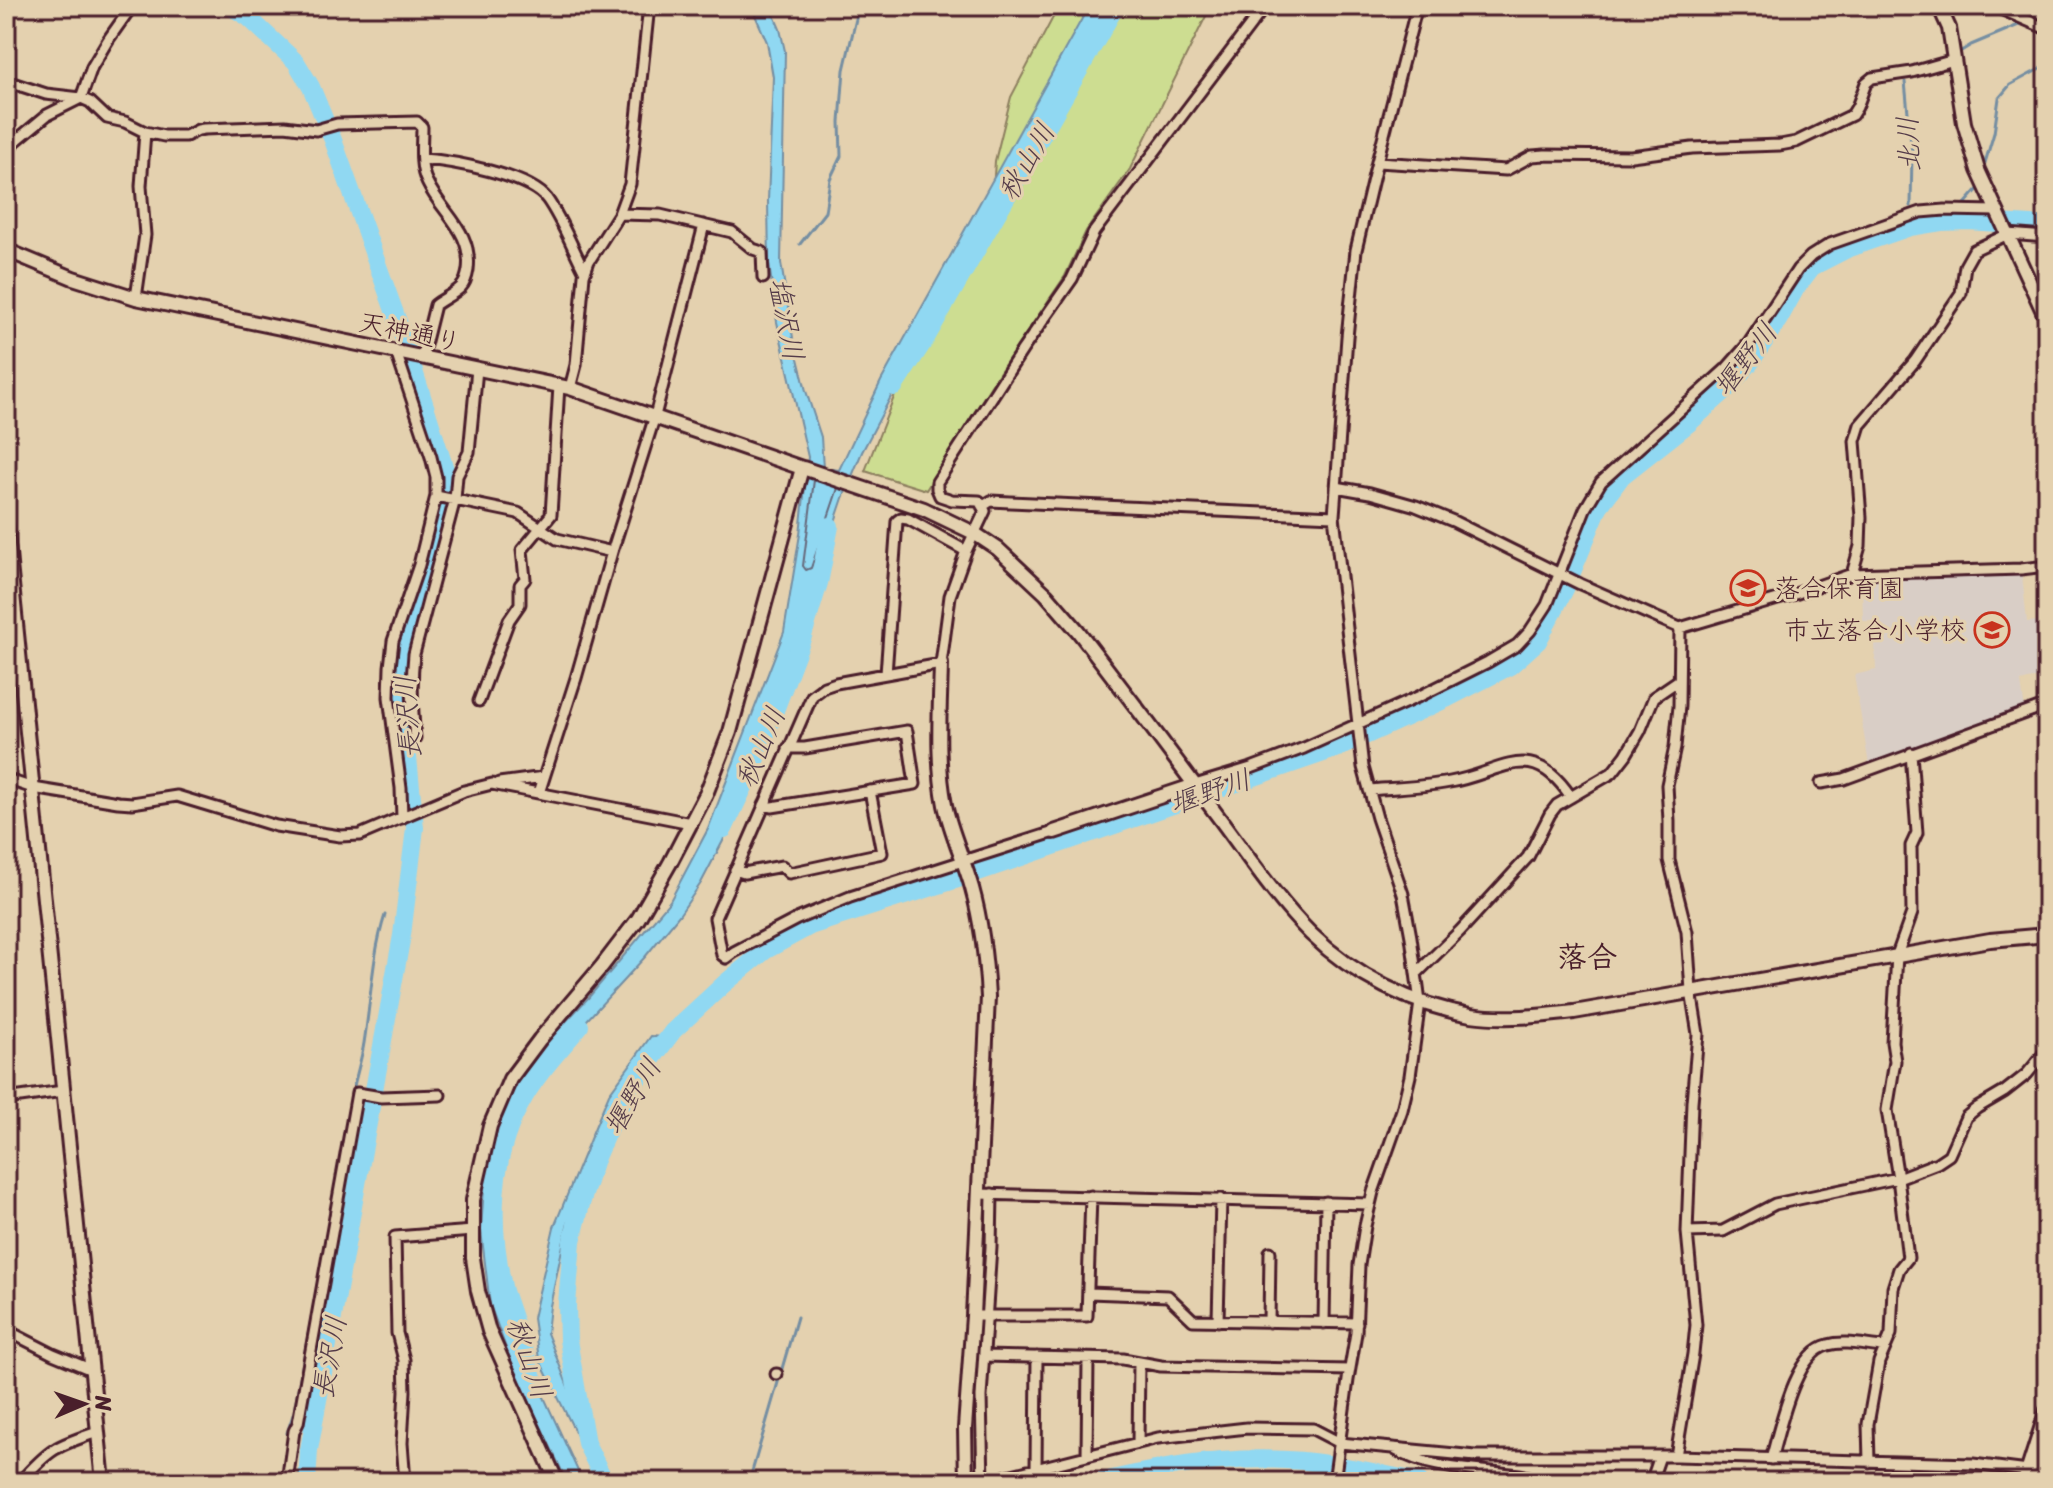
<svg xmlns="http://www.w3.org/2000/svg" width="2053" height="1488" font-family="Sriracha,'Klee One',sans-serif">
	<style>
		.built { fill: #d9cec6 }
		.green { fill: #cddd91; stroke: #8c7e5e; stroke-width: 2 }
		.water { fill: #90d8f2; stroke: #748ea2; stroke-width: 2 }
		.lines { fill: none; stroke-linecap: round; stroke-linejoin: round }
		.shore { stroke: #66697b; stroke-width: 2 }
		.stream { stroke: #748ea2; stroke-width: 3 }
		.river { stroke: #90d8f2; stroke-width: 18 }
		.minor-casing { stroke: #4a1f2b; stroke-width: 15 }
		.tertiary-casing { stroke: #4a1f2b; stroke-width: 18 }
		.minor { stroke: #e4d1af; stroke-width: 9 }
		.tertiary { stroke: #e4d1af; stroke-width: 12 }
		.labels { text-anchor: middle; stroke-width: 6; stroke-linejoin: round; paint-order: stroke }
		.street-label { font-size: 26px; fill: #4a1f2b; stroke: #e4d1af }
		.poi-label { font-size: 26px; fill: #4a1f2b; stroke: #e4d1af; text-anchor: start }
		.water-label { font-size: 28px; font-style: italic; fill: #543b49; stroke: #e4d1af }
		.quarter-label { font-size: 30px; font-weight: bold; fill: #4a1f2b; stroke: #e4d1af }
	</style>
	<rect width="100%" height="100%" fill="#e4d1af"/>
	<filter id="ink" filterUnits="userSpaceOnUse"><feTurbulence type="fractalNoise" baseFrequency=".0125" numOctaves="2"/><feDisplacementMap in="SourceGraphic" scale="16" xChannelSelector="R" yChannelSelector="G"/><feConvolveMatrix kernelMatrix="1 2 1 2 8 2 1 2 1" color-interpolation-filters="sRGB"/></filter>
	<g filter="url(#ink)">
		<!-- built -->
		<path class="built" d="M2022,575L2027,622L2038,621L2045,675L2021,682L2025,711L1869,765L1854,675L1876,670L1874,621H1863L1862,578Z"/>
		<!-- green -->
		<path class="green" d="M1059,6H1211L1130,169L1086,231L1065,276L997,376L926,490L865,471L896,392L933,335L990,235L995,161L1011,97Z"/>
		<!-- water -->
		<path class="water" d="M751,6H770L780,29L785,51L781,263L793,338L806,391L821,437L823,468L839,470L881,381L1089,6H1110L940,303L862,452L843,498L796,638L723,841L701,883L680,914L645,957L529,1083L503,1132L494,1176L490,1230L504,1310L583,1482H567L513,1367L490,1305L481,1230L485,1174L492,1131L518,1082L540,1049L589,997L670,901L708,829L784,632L800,534L808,457L777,322L769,264L768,201L773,77L767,42Z
			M651,1036L665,1037L628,1089L606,1126L567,1226L550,1306L547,1333L592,1448L609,1482H600L539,1359L533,1318L554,1227L595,1127L609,1094Z
			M308,1436L314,1437L313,1456L315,1460L311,1482H300Z"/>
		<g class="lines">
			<!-- shore -->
			<path class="shore" d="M814,480L803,566L806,570L811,568L838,488"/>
			<!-- stream -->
			<path class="stream" d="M1958,53L1971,45L2021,24
				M1906,69L1945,57
				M1905,82L1912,153L1911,206
				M1984,166L1994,133L1999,98L2010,85L2047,65
				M1965,204L1979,188
				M1941,222L1948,217
				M800,244L825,212L830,179L841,156L840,122L844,70L859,6
				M351,1103C353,1083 361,1063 364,1043C371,1000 372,956 385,915
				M287,1433L294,1412L300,1378L348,1119
				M749,1482L797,1317"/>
			<!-- river -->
			<path class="river" d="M230,6L248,17L296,62L311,87L333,140L402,333L448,479L444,509L403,664V707L415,828L402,935L309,1450L307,1482
				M894,387L926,338L1116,6
				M724,829L754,766L803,636L819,583L830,526
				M536,1386L504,1291C490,1230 489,1161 520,1105C535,1076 559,1051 580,1026
				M605,1482L586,1443L568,1340L567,1305L572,1241L581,1204L594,1162L614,1116L640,1075L673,1031L724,984L766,950L810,926L955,880L1338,748L1448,698L1510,666L1538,641L1565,589L1599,507L1622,476L1688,424L1726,390L1750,363L1779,319L1796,288L1812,267L1849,248L1910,227L1941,222L1968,221L2047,226
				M1100,1482C1160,1467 1225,1456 1287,1460C1332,1462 1377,1473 1420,1482"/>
			<defs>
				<path id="minor" d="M1994,6L2047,29
					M6,81L46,94L81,98L90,102L107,118L125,122L145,132L164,136H186L198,130L204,129L285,126L316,130L337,124L417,122L422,127C422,144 419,167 427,182C442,214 473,231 468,270C467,276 465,283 461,287C454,294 443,299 435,305L422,357
					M6,149L47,115L81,98L92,67L108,40L132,6
					M423,159C452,161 529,175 547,199C562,220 573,249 585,272
					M1377,162L1506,170L1532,156L1545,155L1631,156L1692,148L1780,145L1796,142L1852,115L1857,107L1866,83L1872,78L1912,72L1954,60
					M619,214L660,215L732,232L753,249L762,252L763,278
					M136,298L145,235L141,186L145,132
					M396,352L431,457L436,477V496L419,565L393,641L390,667L389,697L401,788L402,818
					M570,388L576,365L584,275L589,261L619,214L630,184L649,6
					M1336,487L1370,493L1416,506L1453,521L1580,584L1680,628L1795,594L1852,574L2021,569L2047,566
					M436,496L518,513L557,539L612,552
					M983,506L991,501L1010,502L1334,516
					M1852,574L1860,546L1861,517L1855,441L1860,425L1915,361L1961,293L1965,266L1974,250L2008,234L2047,237
					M886,674L897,521L901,518L908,519L966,551
					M479,701L509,620L520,604V585L525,579L522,550L551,515L559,386
					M415,738C412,709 411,682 414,654L455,499L457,476L469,452L477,369
					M6,779L33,788L118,802L132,803L177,796L276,826L340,836L360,835L464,791L492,784L691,823
					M499,783L544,777
					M1821,783L1844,779L2047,705
					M1195,785L1251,768L1304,748L1420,696L1488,662L1517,645L1530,631L1547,605L1585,509L1601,482L1727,368L1749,343L1798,269L1811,256L1830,244L1921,212L1945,210L1997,211
					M1369,790C1395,788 1423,787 1450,782C1503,773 1531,737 1571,797
					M539,793L576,678L612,552L655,416L704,225
					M764,805L772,807L915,784L907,731L805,748H788
					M1054,832L850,897L797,919L734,952L726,958L722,955L715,918L812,696L824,687L836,683L941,664L950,596L966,551L985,511L979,501L952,500L940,496L937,489V482L1023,349L1072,279L1094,232L1259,14L1262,6
					M735,870L744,873L782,866L789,873L882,853L870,791
					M1417,973L1460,931L1528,857L1550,814L1557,805L1612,773L1626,755L1640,731L1654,697L1679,680
					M6,1099L63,1091
					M979,1194L1370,1204
					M1687,1232L1723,1231L1775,1204L1898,1178L1937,1163L1949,1155L1966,1117L1977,1108L2004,1092L2027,1074L2047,1050
					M1089,1293L1168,1296L1193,1320L1357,1323
					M973,1316H1087L1091,1196
					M1218,1321L1221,1199
					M1269,1322L1270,1252
					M1324,1323L1326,1202
					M6,1330L53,1354L92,1370
					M984,1356L1123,1359L1161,1366L1349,1370
					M776,1374H777
					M1138,1443L1139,1362
					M1394,1449C1432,1471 1477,1469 1519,1475C1530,1477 1540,1480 1551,1482
					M1087,1456L1088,1359
					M1676,1456L1693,1354L1696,1325L1687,1232L1692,1102L1698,1034L1691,991L1687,932L1669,860V821L1667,785L1675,747L1679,706L1680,628
					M1771,1459C1780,1430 1794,1353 1828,1345C1845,1340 1867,1346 1885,1347
					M1869,1462L1868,1424L1879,1362L1891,1334L1893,1288L1899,1269L1908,1258L1898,1178L1887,1110L1895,1061L1892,1042L1897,955L1912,913L1911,846L1917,833L1911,753
					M2030,1466L2047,1465
					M1036,1469L1037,1357
					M20,1482C49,1449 57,1445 98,1432
					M287,1482L294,1431L298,1423L357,1093L381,1097L440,1095
					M405,1482L402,1443L405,1391L404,1360L397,1333L395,1237L473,1231
					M983,1482L981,1397L991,1247L992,1194
					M984,1482L1158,1438L1247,1428L1313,1429L1340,1443L1476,1456H1676L1973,1464L2028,1471L2036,1476L2047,1478
					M1334,1482L1348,1380L1356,1333L1359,1265L1365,1226L1373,1192L1402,1110L1410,1076L1420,1002L1411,937L1403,894L1377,818L1363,767L1334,516L1347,337L1356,250L1377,162L1417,6
					M1651,1482L1660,1456"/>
				<path id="tertiary" d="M1939,6L1949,28L1964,123L1978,170L2047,320
					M6,250L73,278L136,298L570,388L802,468L730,732L706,794L670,863L638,919L602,966L540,1039L510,1079L490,1126L473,1200V1258L478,1291L489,1331L557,1482
					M803,468L924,509L974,533L998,549L1046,594L1078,631C1125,692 1171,753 1217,815C1247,855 1276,899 1311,934C1354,976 1412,1005 1471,1015C1505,1020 1540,1016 1574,1012L1990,940L2047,935
					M6,525L103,1482
					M941,664C940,711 936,759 945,805C951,833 964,860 972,888C982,924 986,960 988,997L973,1316L965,1428L966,1482
					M1054,832L1195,785
					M2024,1482L2047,1410"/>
			</defs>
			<!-- minor casing -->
			<use href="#minor" class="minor-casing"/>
			<!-- tertiary casing -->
			<use href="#tertiary" class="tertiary-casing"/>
			<!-- minor -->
			<use href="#minor" class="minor"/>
			<!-- tertiary -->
			<use href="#tertiary" class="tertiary"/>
		</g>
	</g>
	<!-- icons -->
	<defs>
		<symbol id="school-ring" viewBox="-11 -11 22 22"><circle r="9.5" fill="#e4d1af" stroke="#c8321e" stroke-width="1.5"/><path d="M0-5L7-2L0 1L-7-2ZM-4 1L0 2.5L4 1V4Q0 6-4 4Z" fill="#c8321e"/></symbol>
	</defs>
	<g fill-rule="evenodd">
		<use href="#school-ring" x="1728" y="568" width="40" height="40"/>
		<use href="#school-ring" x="1972" y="610" width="40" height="40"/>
	</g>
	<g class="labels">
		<!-- street labels -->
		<g class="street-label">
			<text transform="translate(410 332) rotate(12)" y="9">天神通り</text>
		</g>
		<!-- poi labels -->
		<g class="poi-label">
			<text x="1774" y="597">落合保育園</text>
			<text x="1966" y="639" text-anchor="end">市立落合小学校</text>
		</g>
		<!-- water labels -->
		<g class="water-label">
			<text transform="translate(1908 144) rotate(-93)" y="10">北川</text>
			<text transform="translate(1026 161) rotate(-60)" y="10">秋山川</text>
			<text transform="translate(787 319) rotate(79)" y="10">塩沢川</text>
			<text transform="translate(1745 359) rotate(-52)" y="10">堰野川</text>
			<text transform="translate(407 717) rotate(-94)" y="10">長沢川</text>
			<text transform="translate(760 747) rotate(-67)" y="10">秋山川</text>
			<text transform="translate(1210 791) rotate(-19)" y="10">堰野川</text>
			<text transform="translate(632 1096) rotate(-59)" y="10">堰野川</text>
			<text transform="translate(329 1357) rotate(-80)" y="10">長沢川</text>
			<text transform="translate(530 1358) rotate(71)" y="10">秋山川</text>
		</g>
		<!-- quarter labels -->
		<g class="quarter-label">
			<text x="1587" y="967">落合</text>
		</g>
	</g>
	<!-- margin -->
	<rect width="2053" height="1488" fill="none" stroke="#e4d1af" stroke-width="32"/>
	<rect x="16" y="16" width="2021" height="1456" fill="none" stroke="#4a1f2b" stroke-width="3" filter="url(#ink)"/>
	<!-- north arrow -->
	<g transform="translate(84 1404) rotate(88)" stroke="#e4d1af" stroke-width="6" paint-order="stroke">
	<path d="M0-6L14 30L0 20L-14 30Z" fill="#4a1f2b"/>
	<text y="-12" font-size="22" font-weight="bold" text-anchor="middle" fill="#4a1f2b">N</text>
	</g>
</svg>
